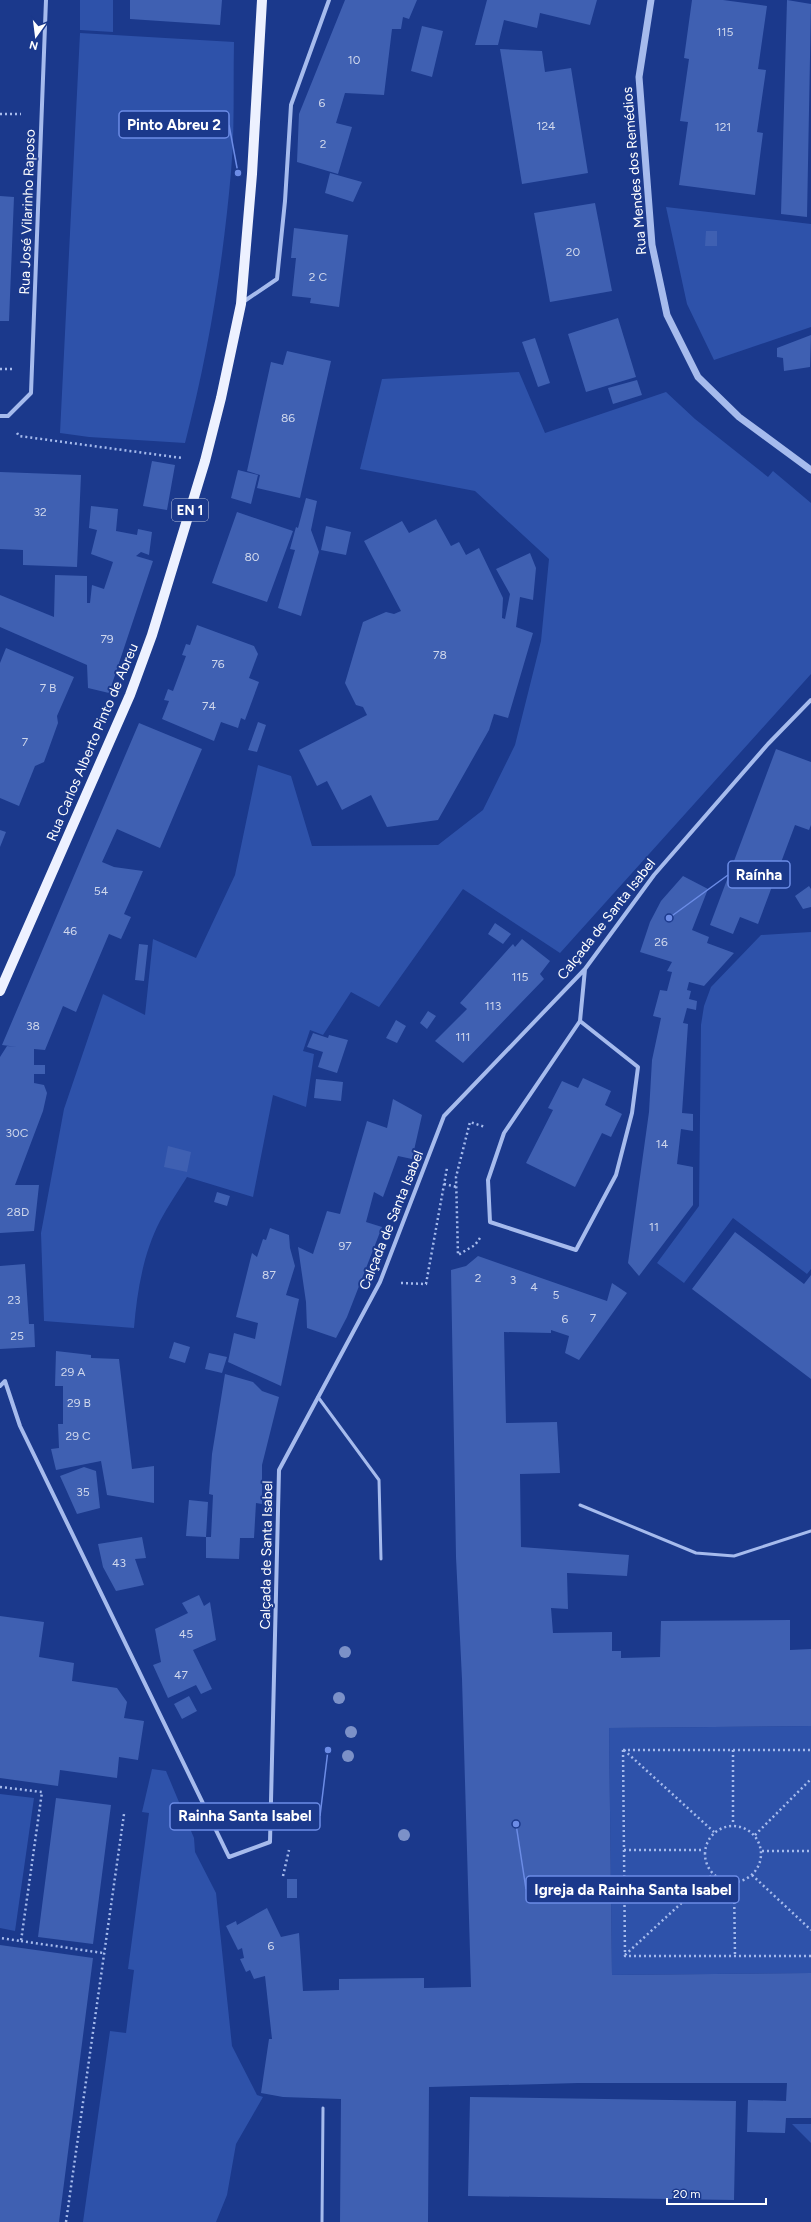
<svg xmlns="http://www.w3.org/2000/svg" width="811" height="2222" font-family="Figtree,sans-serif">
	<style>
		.green { fill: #2e52aa }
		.building { fill: #3f60b2 }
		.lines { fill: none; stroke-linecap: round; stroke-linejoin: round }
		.path { stroke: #a6bbed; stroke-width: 2.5; stroke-dasharray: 2 3; stroke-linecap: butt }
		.service { stroke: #a6bbed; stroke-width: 3 }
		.minor { stroke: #a6bbed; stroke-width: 4 }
		.tertiary { stroke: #a6bbed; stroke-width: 7 }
		.primary { stroke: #edf1ff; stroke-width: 10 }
		.tree { fill: #7c91c8 }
		.labels { text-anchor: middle; stroke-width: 4; stroke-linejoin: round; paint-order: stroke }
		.number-label { font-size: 12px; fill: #cfd7ec }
		.shield { fill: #1b398c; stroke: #bbc4dc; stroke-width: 1 }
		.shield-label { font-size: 13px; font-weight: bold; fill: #fff }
		.street-label { font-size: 14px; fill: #fff; stroke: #1b398c }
		.leader { fill: none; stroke: #6c8ce6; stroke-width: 1.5 }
		.callout-dot { fill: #6c8ce6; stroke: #1b398c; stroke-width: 1.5 }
		.callout { fill: #1b398c; stroke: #6c8ce6; stroke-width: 1.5 }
		.callout-label { font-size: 15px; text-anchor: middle; font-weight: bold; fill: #fff }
	</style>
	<rect width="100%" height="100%" fill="#1b398c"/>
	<!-- green -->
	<path class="green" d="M80,0H113V32L80,30Z
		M80,33L234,42C233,85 235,129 231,172C223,264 208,355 185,443L89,437L60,433Z
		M666,207L811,224V327L714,360L687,304Z
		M519,372L545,433L666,392L695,419L768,477L773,471L811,503V674L560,953L463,889L379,1007L351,992L323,1035L310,1030L303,1051L314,1054L306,1107L273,1095L253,1197L187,1177C178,1191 168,1206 160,1221C143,1254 137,1292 134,1328L44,1321L41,1233L64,1109L103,994L145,1015L153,939L196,958L235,875L258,765L291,776L312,846L438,845L483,810L515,745L541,641L549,559L475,491L360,469L382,379Z
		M811,932V1269L807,1274L733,1218L684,1283L657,1263L699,1206L701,1025L704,1006L711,987L761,935Z
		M811,1726V1973L612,1975L609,1728Z
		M152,1769L166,1771L194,1838L195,1852L216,1893L232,2046L257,2095L263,2097L236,2144L227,2195L216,2222H83L110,2031L126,2033L134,1970L128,1969L149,1813L142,1812Z
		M0,1794L34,1798L15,1931L0,1928Z
		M792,2124H811V2143Z"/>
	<!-- building -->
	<path class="building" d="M130,0H222L220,25L130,19Z
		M345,0H417L409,19L403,17L401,29H392L384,95L345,93L336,123L352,127L338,174L297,162L299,114Z
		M487,0H597L590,25L540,13L537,28L504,20L498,45H475Z
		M692,0H723L767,6L758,69L766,70L757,132L763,133L755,195L679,185L688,122L680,121L689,59L684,58Z
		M787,0L811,4L807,217L781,214Z
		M422,26L443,31L432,77L411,71Z
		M500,49L542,51L545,72L571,68L588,173L522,184Z
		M330,173L362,182L353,202L325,193Z
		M0,196L14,197L9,321H0Z
		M595,203L612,291L550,302L534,213Z
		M294,228L348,235L339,307L310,303L311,298L292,296L296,258H291Z
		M706,231H717V246H705Z
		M618,318L636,377L586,392L568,334Z
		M811,335L810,367L784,371L783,358L777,357V348Z
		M535,338L550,383L538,387L522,342Z
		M287,351L331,361L300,498L257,488L260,475L247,471L271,362L283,365Z
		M637,380L642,395L613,404L608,388Z
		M152,461L175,465L167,510L143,506Z
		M238,470L258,475L251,504L231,498Z
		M0,472L81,475L77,567L23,565V550L0,549Z
		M306,498L317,501L311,530L319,552L301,616L278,608L295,550L290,549L296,527L298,528Z
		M91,506L118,509L116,531L137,535L138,529L152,532L149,555L141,552L136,556L153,561L109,693L88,688L87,665L0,627V595L54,617L55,575L87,576V603H90L92,585L104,589L113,562L91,554L97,530L89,528Z
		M237,512L293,531L267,602L212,583Z
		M436,519L451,546L459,542L466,555L479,548L503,598L502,618L505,619L510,594L496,569L530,553L536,568L533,600L520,597L516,627L533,633L508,718L494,714L489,730L438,820L387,827L371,795L342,810L327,781L317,786L299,750L367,715L363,707L356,705L345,683L363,622L386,612L394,614L401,611L364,541L402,521L409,533Z
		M326,526L351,532L346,555L321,550Z
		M197,625L254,646L258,654L249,678L259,682L245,720L241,718L238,728L221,722L214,741L162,719L169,701L164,700L168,689L173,691L186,656L182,655L186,644L190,645Z
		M6,648L74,677L57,716L58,723L44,762L35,766L19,806L0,798V663Z
		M258,722L266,725L257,752L248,750Z
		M139,723L202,749L160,848L117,829L102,862L114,867L143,871L124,914L131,917L121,939L109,934L76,1012L63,1006L45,1050L34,1049V1065H45V1074H34V1083L44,1085L47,1093L43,1111L15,1185H39L34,1231L0,1233V1057L7,1046L17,1047L2,1045Z
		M776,749L811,762V825L809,830L795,825L758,924L740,917L733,934L710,925Z
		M0,830L6,832L0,847Z
		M683,876L708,889L692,930L709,937L707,943L734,953L704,986L689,982L687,990L691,991L689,999L697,1001L696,1010L687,1008L683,1023L688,1024L682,1113L693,1114V1131L681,1129L677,1164L693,1167V1205L639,1276L628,1263L649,1112L652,1060L661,1018L653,1016L660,990L667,991L672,972L667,971L672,962L640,952L650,922L661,901Z
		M809,886L811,889V907L803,909L795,896Z
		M495,923L511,934L503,944L488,934Z
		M522,939L550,961L540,974L544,979L463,1063L435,1041L467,1009L460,1003L513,944L515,947Z
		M139,944L148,945L144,981L135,980Z
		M428,1011L436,1016L427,1029L420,1023Z
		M396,1020L406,1026L397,1043L386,1038Z
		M313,1033L328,1038L329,1035L348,1040L337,1073L318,1067L323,1052L307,1047Z
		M583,1078L611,1091L605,1105L622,1114L611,1137L602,1133L575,1187L526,1163L553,1110L548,1108L562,1081L578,1088Z
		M316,1079L343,1082L341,1101L314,1098Z
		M393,1099L422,1115L412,1159L398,1156L383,1197L374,1192L366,1222L382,1227L347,1317L336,1338L307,1328L306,1302L298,1247L313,1254L327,1211L340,1214L367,1121L387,1128Z
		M168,1146L191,1152L187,1172L164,1167Z
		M217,1192L230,1196L227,1206L214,1202Z
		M270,1228L289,1235L290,1248L295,1266L286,1295L299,1299L281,1386L228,1362L234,1333L255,1339L258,1323L236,1317L252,1253L257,1257L263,1239L266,1240Z
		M735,1232L804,1284L811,1275V1379L692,1289Z
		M478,1256L607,1301L612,1283L627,1293L579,1360L565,1353L569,1336L551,1330V1333L504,1332L506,1423L557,1422L560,1473L520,1474L521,1547L629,1555L627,1576L567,1573L568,1609L551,1608L553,1633L612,1632V1651H621V1658L660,1657L661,1621L790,1620V1650L811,1649V1726L609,1728L612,1975L811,1973V2118H786L785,2133L747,2132L748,2100L786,2101L787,2083H578L429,2087L428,2222H340L341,2099L283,2097L261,2093L269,2039H272L265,1976L254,1979L250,1970L246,1972L240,1959L244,1958L242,1948L238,1950L226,1926L236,1921L237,1925L267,1908L281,1937L299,1933L303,1991L339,1990V1979L424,1978V1988L471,1987L462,1679L456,1557L451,1270L466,1266Z
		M25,1264L29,1324H34L35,1347L0,1349V1266Z
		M174,1342L190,1347L185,1363L169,1358Z
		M56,1351L91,1355V1358L119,1359L132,1469L154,1466V1503L107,1495L101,1461L56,1470L51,1449L59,1448L58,1424H63V1386H55Z
		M209,1353L227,1357L222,1373L205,1369Z
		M225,1374L253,1382L262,1391L279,1397L262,1465V1504L256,1503L254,1538H240L239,1559L206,1558V1537H211L213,1495L209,1494L212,1454Z
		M84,1467L96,1471L100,1508L77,1514L60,1476Z
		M189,1500L208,1502L206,1537L186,1536Z
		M142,1537L146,1558L135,1559L144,1585L116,1591L103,1567L98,1544Z
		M199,1595L204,1606L210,1602L216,1640L193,1650L212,1689L201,1694L196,1685L168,1698L153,1665L161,1662L155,1629L188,1613L182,1603Z
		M0,1616L44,1622L39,1657L74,1663L72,1681L117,1688L127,1702L124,1718L144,1721L138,1760L119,1757L117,1778L60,1770L58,1786L0,1778Z
		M189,1696L197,1711L182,1719L174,1704Z
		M56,1798L111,1805L93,1944L38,1937Z
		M287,1879H297V1898H287Z
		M0,1945L93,1958L59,2222H0Z
		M470,2097L736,2101L734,2200L468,2196Z"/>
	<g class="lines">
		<!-- path -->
		<path class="path" d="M0,114H21
			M0,369H14
			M17,433L19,436L182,458
			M444,1184L457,1187
			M480,1238L475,1245L458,1255L456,1177L470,1122L485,1127
			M401,1283L426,1284L447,1168
			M623,1750L625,1956H811
			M623,1750H811
			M624,1750L714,1832
			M733,1750V1825
			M0,1787L42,1792L21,1941L0,1938
			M705 1854a28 28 0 1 1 56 0a28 28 0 1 1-56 0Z
			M755,1835L811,1779
			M624,1850H704
			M762,1851H811
			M752,1875L811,1930
			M283,1876L289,1850
			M734,1882L735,1956
			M21,1941L103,1953
			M625,1955L713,1874
			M66,2222L124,1814"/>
		<!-- service -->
		<path class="service" d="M318,1397L379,1480L381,1559
			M580,1505L696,1553L734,1556L811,1531
			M322,2222L323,2108"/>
		<!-- minor -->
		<path class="minor" d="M243,302L277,279L285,201L291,105L329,0
			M0,416H8L31,393L46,0
			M580,1021L638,1067L632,1113L616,1175L576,1250L490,1222L488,1180L504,1133L580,1021L585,969
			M0,1386L5,1381L20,1426L229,1857L270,1842L279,1470L380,1282L444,1116L585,969L654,875L768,744L811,700"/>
		<!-- tertiary -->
		<path class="tertiary" d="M651,0L639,77L652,245L667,315L698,377L739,417L811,470"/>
		<!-- primary -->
		<path class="primary" d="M0,991L130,695L152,635L205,461L221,398L241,304L252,174L262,0"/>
	</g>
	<!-- trees -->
	<g class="tree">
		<circle cx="345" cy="1652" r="6"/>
		<circle cx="339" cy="1698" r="6"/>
		<circle cx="351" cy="1732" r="6"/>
		<circle cx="348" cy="1756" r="6"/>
		<circle cx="404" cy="1835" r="6"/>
	</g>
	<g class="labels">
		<!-- number labels -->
		<g class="number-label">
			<text x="725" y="36">115</text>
			<text x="354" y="64">10</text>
			<text x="322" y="107">6</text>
			<text x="546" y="130">124</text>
			<text x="723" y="131">121</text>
			<text x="323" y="148">2</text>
			<text x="573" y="256">20</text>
			<text x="318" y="281">2 C</text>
			<text x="288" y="422">86</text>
			<text x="40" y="516">32</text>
			<text x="252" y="561">80</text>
			<text x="107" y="643">79</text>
			<text x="440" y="659">78</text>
			<text x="218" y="668">76</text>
			<text x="48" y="692">7 B</text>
			<text x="209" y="710">74</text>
			<text x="25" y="746">7</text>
			<text x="101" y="895">54</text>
			<text x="70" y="935">46</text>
			<text x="661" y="946">26</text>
			<text x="520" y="981">115</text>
			<text x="493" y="1010">113</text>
			<text x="33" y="1030">38</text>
			<text x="463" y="1041">111</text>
			<text x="17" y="1137">30C</text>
			<text x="662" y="1148">14</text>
			<text x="18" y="1216">28D</text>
			<text x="654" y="1231">11</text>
			<text x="345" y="1250">97</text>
			<text x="269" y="1279">87</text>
			<text x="478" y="1282">2</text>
			<text x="513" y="1284">3</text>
			<text x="534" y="1291">4</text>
			<text x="556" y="1299">5</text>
			<text x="14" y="1304">23</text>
			<text x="593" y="1322">7</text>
			<text x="565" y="1323">6</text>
			<text x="17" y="1340">25</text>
			<text x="73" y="1376">29 A</text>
			<text x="79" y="1407">29 B</text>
			<text x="78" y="1440">29 C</text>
			<text x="83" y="1496">35</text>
			<text x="119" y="1567">43</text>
			<text x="186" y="1638">45</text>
			<text x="181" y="1679">47</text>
			<text x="271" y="1950">6</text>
		</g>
		<!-- shield labels -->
		<rect class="shield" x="172" y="499" width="36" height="22" rx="3"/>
		<g class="shield-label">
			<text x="190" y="515">EN 1</text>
		</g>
		<!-- street labels -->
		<g class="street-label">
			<text transform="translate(634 171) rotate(-95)" y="5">Rua Mendes dos Remédios</text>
			<text transform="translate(27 212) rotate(-88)" y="5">Rua José Vilarinho Raposo</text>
			<text transform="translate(92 742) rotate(-67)" y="5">Rua Carlos Alberto Pinto de Abreu</text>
			<text transform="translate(606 919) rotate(-52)" y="5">Calçada de Santa Isabel</text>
			<text transform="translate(391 1220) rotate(-68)" y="5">Calçada de Santa Isabel</text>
			<text transform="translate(266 1555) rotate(-89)" y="5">Calçada de Santa Isabel</text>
		</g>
	</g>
	<!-- callouts -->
	<path class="leader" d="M238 173L229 125M669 918L728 875M328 1750L320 1816M516 1824L526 1889"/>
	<g class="callout-dot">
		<circle cx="238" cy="173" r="4"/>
		<circle cx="669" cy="918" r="4"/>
		<circle cx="328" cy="1750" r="4"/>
		<circle cx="516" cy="1824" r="4"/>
	</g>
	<g class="callout">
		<rect x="119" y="111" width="110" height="27" rx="4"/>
		<rect x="728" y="861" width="62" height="27" rx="4"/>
		<rect x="170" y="1803" width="150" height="27" rx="4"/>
		<rect x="526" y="1876" width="213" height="27" rx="4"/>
	</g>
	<g class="callout-label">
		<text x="174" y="130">Pinto Abreu 2</text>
		<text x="759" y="880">Raínha</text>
		<text x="245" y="1821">Rainha Santa Isabel</text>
		<text x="633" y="1895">Igreja da Rainha Santa Isabel</text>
	</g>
	<!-- north arrow -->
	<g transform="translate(36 36) rotate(194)" stroke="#1b398c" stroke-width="3" paint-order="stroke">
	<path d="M0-3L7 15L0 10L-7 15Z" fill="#ffffff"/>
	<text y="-6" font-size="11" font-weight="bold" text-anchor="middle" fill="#ffffff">N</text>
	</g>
	<!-- scale -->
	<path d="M667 2198v6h99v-6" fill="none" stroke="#ffffff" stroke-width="2"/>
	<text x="673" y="2198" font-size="12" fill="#ffffff" stroke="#1b398c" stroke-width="3" paint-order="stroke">20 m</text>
</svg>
